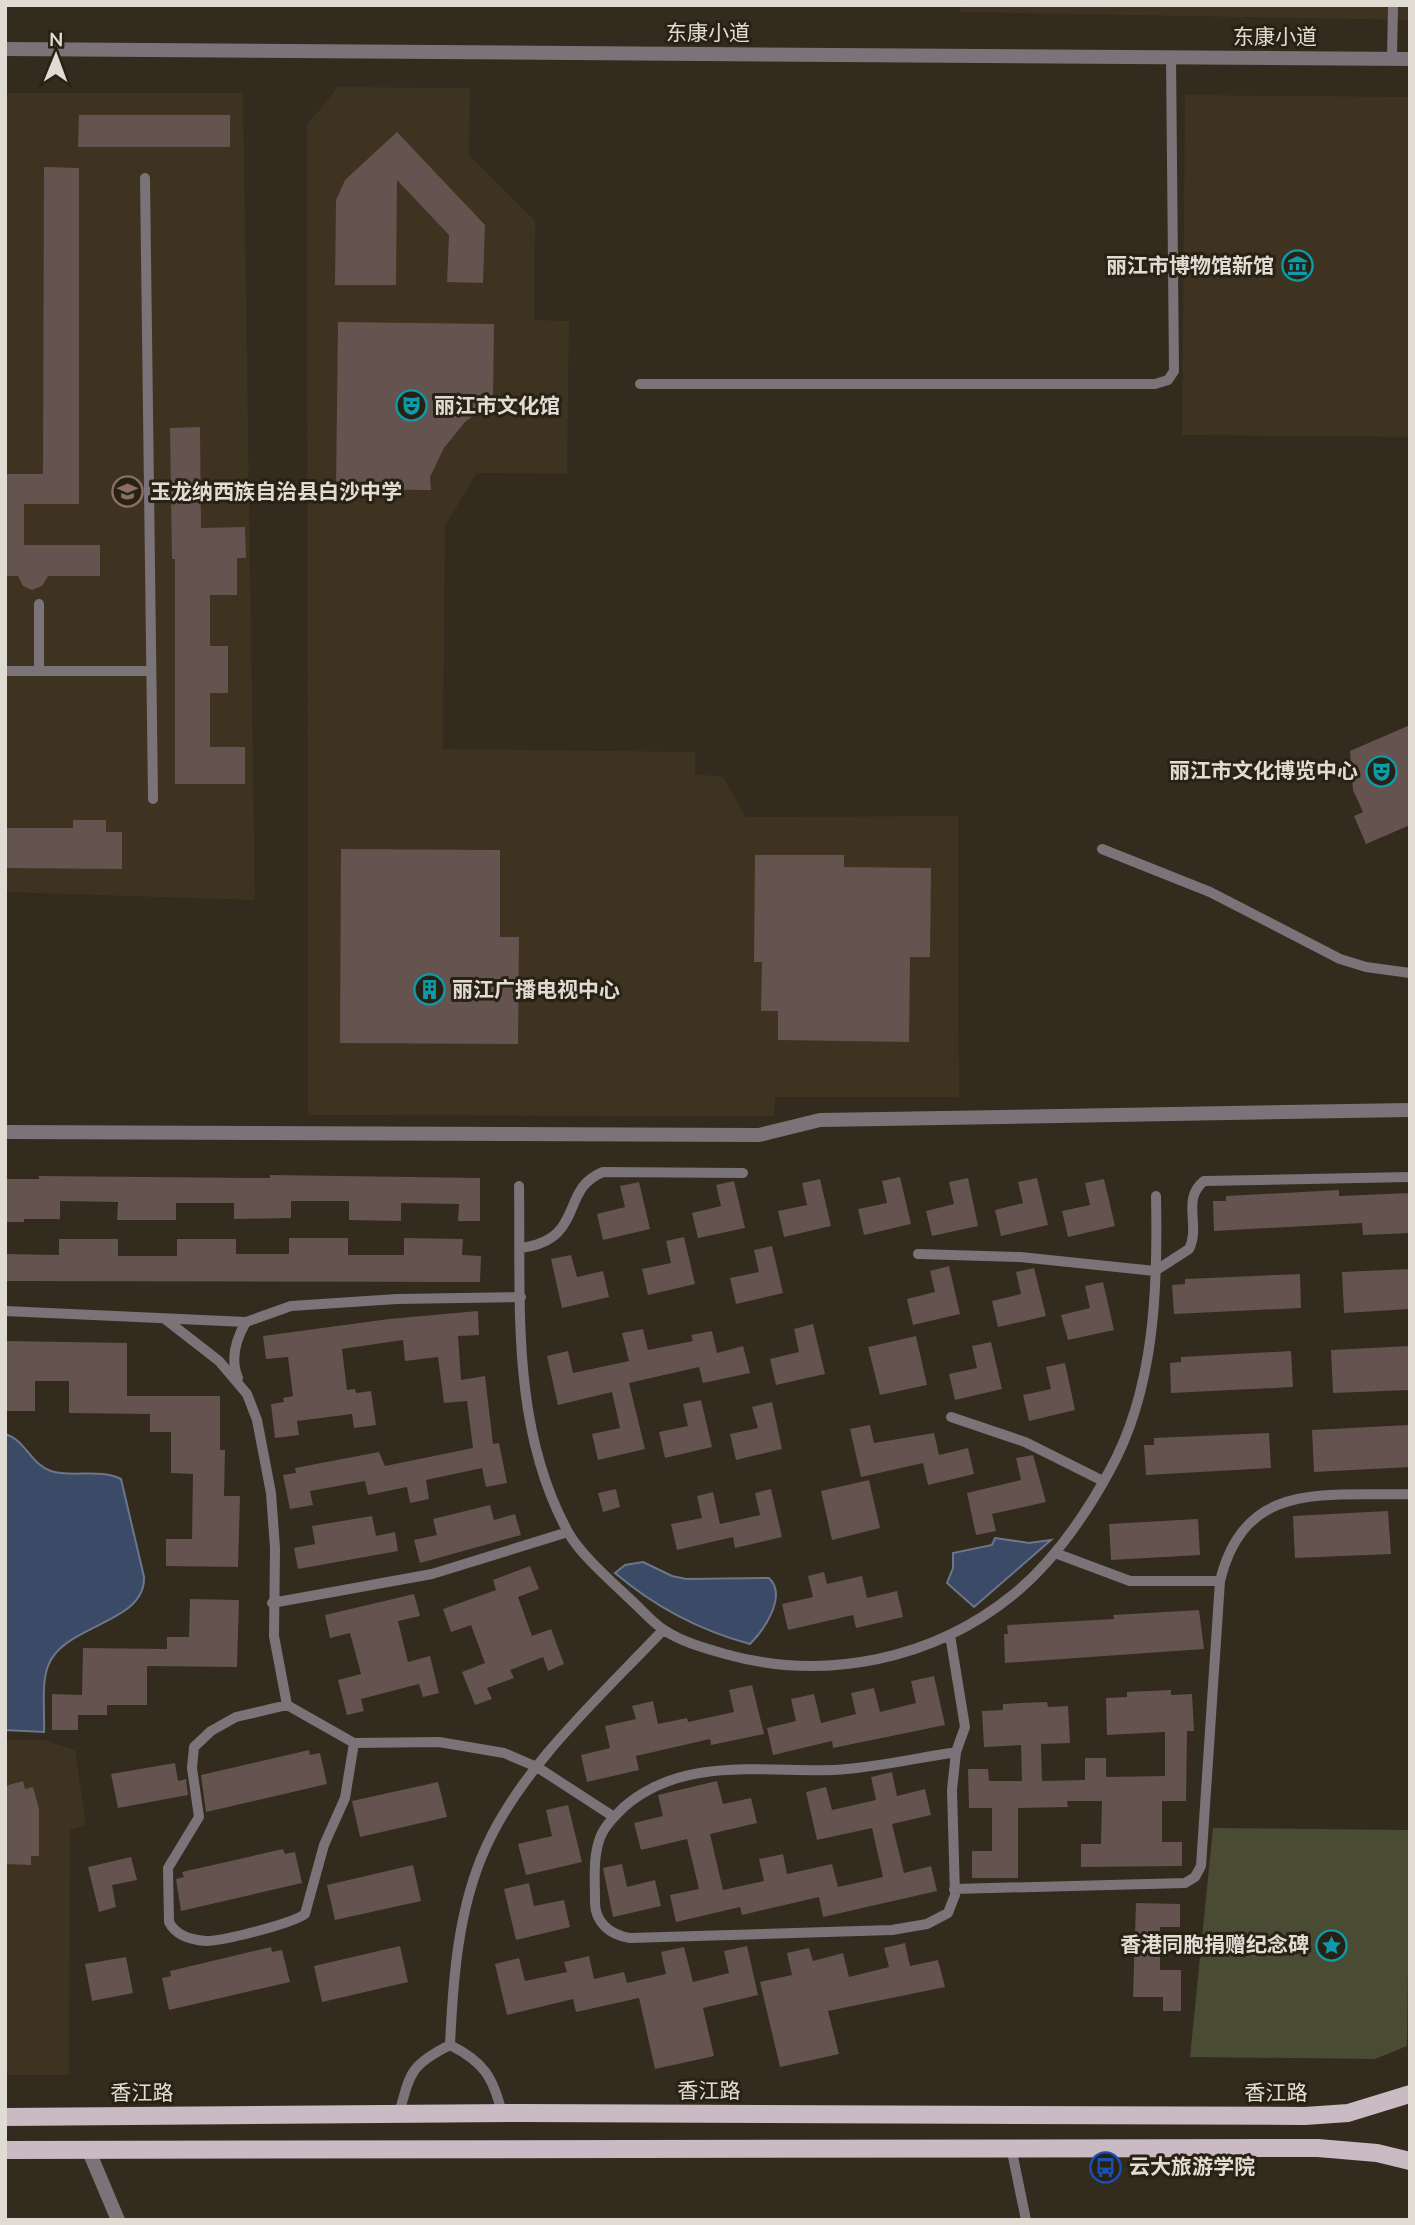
<svg xmlns="http://www.w3.org/2000/svg" width="1415" height="2225" font-family="'Nunito Sans','Noto Sans SC',sans-serif">
	<style>
		.built { fill: #3d3320 }
		.green { fill: #494b33 }
		.water { fill: #3a4a67; stroke: #6c7687; stroke-width: 2 }
		.building { fill: #64534e }
		.lines { fill: none; stroke-linecap: round; stroke-linejoin: round }
		.service { stroke: #7a7378; stroke-width: 10 }
		.minor { stroke: #7a7378; stroke-width: 14 }
		.tertiary { stroke: #7a7378; stroke-width: 14 }
		.primary { stroke: #c9bac3; stroke-width: 18 }
		.labels { text-anchor: middle; stroke-width: 6; stroke-linejoin: round; paint-order: stroke }
		.street-label { font-size: 21px; fill: #e0dbd3; stroke: #282114 }
		.poi-label { font-size: 21px; font-weight: bold; fill: #e0dbd3; stroke: #282114; text-anchor: start }
	</style>
	<rect width="100%" height="100%" fill="#322b1e"/>
	<!-- built -->
	<path class="built" d="M961,5H1410V20L960,12Z
		M338,87L470,88L469,155L535,221L534,320L569,321L567,474L477,473L445,526L443,749L695,752V774L723,777L746,817L958,816L959,1097H775L774,1116L308,1115L307,125Z
		M5,93H243L255,900L5,892Z
		M1185,95L1410,97V437L1182,435Z
		M5,1740H43L75,1750L86,1825L70,1830L69,2075H5Z"/>
	<!-- green -->
	<path class="green" d="M1213,1828L1410,1830L1407,2046L1375,2059L1190,2057Z"/>
	<!-- water -->
	<path class="water" d="M5,1434C26,1440 30,1464 51,1471C72,1478 101,1468 121,1479L144,1577C146,1624 63,1624 48,1666C41,1685 45,1712 44,1732L5,1730Z
		M995,1538L1029,1543L1051,1540L974,1607L947,1583L953,1568V1553L992,1545Z
		M643,1562L672,1576L686,1579L769,1578C788,1596 763,1631 750,1644C698,1630 655,1607 615,1573L625,1565Z"/>
	<!-- building -->
	<path class="building" d="M79,115H230V147H78Z
		M397,132L485,225L483,283L447,282L449,235L397,180L396,285H335L336,200L345,180Z
		M44,167L79,168V504H24V545H100V576H48L42,586L32,590L23,586L18,576H5V474H43Z
		M338,322L494,324L493,401L465,422L444,448L430,477L431,490L336,489Z
		M200,427L201,528L245,527L246,558H237V595H210V646H228V693H210V747H245V784H175V559H172L170,428Z
		M1410,725V825L1366,844L1354,816L1363,812L1353,790L1350,751Z
		M73,820H106V832H122V869L5,868V828H73Z
		M341,849L500,850V937H519L518,1044L340,1043Z
		M755,855H844V867L931,868L930,957H910L909,1042L778,1040V1011H761L762,962H754Z
		M270,1175L480,1178V1221H458L459,1204L401,1203V1221L349,1220V1201H291V1218L234,1219V1203H176V1220H117L118,1202L60,1201V1219H24V1222H5V1179H39V1176L270,1178Z
		M900,1177L911,1224L864,1235L858,1209L887,1203L882,1181Z
		M968,1178L978,1226L932,1236L926,1211L954,1204L949,1182Z
		M1037,1178L1048,1225L1001,1236L995,1210L1023,1203L1018,1182Z
		M820,1179L831,1226L784,1237L778,1211L807,1205L802,1183Z
		M1104,1179L1115,1226L1068,1237L1062,1211L1090,1205L1085,1183Z
		M734,1181L745,1228L698,1238L692,1213L721,1206L716,1185Z
		M639,1182L650,1229L603,1240L597,1214L625,1207L620,1186Z
		M1339,1190V1196L1410,1193V1233L1363,1235L1362,1223L1214,1231L1213,1201H1226V1196Z
		M684,1237L695,1284L648,1295L642,1269L671,1263L666,1241Z
		M289,1238H348V1255H404V1238L463,1239L462,1255L481,1256L480,1282L5,1281V1254L59,1255V1239H118V1256H177V1239H236V1254H289Z
		M772,1246L783,1293L736,1304L730,1278L759,1272L754,1250Z
		M571,1255L577,1277L603,1271L609,1297L562,1308L551,1259Z
		M949,1266L960,1314L913,1325L907,1299L935,1292L930,1271Z
		M1034,1268L1046,1316L998,1327L992,1301L1021,1294L1016,1272Z
		M1410,1269V1309L1344,1313L1342,1272Z
		M1300,1274L1301,1308L1174,1314L1172,1285L1185,1284V1279Z
		M1103,1282L1114,1330L1068,1340L1061,1315L1090,1308L1085,1286Z
		M478,1311L479,1335L458,1336L461,1380L485,1376L493,1444L499,1443L507,1483L486,1487L482,1468L426,1480L429,1499L410,1503L407,1487L368,1495L365,1481L310,1491L313,1505L290,1509L283,1475L296,1473L295,1468L379,1452L385,1466L473,1448L467,1401L444,1403L438,1357L405,1361L403,1340L342,1349L347,1390L355,1389L356,1393L371,1391L376,1425L354,1428L352,1414L297,1421L299,1435L275,1438L271,1404L284,1402L283,1398L293,1396L288,1357L266,1359L263,1336L389,1319Z
		M813,1324L825,1374L776,1385L770,1359L799,1352L794,1329Z
		M643,1329L648,1350L693,1341L691,1335L712,1331L717,1353L743,1346L750,1373L703,1383L699,1367L629,1383L645,1449L598,1460L592,1434L620,1428L612,1392L558,1405L547,1356L568,1351L573,1373L629,1361L622,1333Z
		M916,1336L927,1385L880,1395L868,1347Z
		M5,1341L127,1343V1396H220V1450H225L224,1496H240L238,1567L166,1566V1539H192L193,1474L171,1473V1432H150V1414L69,1413V1381H35V1411H5Z
		M991,1342L1002,1389L955,1400L949,1374L977,1368L972,1346Z
		M1410,1346V1390L1333,1393L1331,1350Z
		M1291,1351L1293,1387L1171,1393L1170,1363L1181,1362V1357Z
		M1065,1363L1075,1410L1029,1421L1023,1395L1051,1389L1046,1367Z
		M701,1400L712,1447L665,1458L659,1432L688,1426L683,1404Z
		M772,1402L782,1449L736,1460L730,1434L758,1428L752,1407Z
		M870,1425L874,1443L934,1433L939,1455L968,1448L974,1474L928,1485L923,1463L861,1477L850,1429Z
		M1409,1425L1410,1467L1314,1472L1312,1430Z
		M1269,1433L1271,1468L1146,1475L1144,1445H1154V1438Z
		M1033,1455L1046,1502L992,1514L996,1531L976,1535L967,1493L1021,1480L1016,1458Z
		M869,1480L880,1528L832,1540L821,1491Z
		M616,1489L620,1507L603,1512L598,1493Z
		M771,1489L782,1537L735,1548L733,1537L677,1550L671,1524L702,1518L697,1496L713,1492L720,1524L760,1515L755,1493Z
		M490,1505L494,1520L515,1514L521,1535L420,1563L414,1540L437,1535L433,1519Z
		M1388,1511L1391,1554L1295,1558L1293,1516Z
		M372,1516L376,1536L395,1532L398,1551L298,1569L294,1548L315,1544L312,1526Z
		M1198,1519L1200,1555L1111,1560L1109,1524Z
		M530,1566L539,1589L518,1597L532,1636L551,1629L564,1664L548,1671L543,1657L510,1670L514,1678L487,1688L492,1699L475,1705L462,1672L485,1663L471,1625L451,1632L443,1609L496,1590L493,1580Z
		M824,1572L827,1584L862,1576L867,1598L897,1591L903,1617L856,1628L853,1615L788,1630L782,1604L813,1597L808,1576Z
		M414,1594L420,1616L398,1621L408,1662L430,1656L439,1693L423,1697L419,1684L361,1699L364,1711L347,1715L338,1680L361,1674L350,1633L330,1638L325,1615Z
		M190,1599L239,1600L237,1667L147,1666V1705H107V1715H78V1730H52V1694L82,1695L83,1648L167,1649V1637H189Z
		M1199,1610L1204,1649L1005,1663L1004,1634H1008L1007,1625L1114,1619L1113,1615Z
		M934,1676L945,1725L833,1748L832,1741L773,1755L767,1728L796,1721L791,1699L814,1694L821,1723L856,1714L851,1693L874,1688L880,1712L916,1703L911,1681Z
		M752,1685L764,1734L711,1745L710,1739L636,1756L639,1770L587,1782L581,1755L610,1748L605,1726L636,1719L632,1706L653,1701L658,1724L687,1718L688,1722L734,1712L729,1690Z
		M1171,1690V1695L1192,1694L1194,1731H1187L1186,1801H1162V1842H1182V1866L1081,1867V1844H1101L1102,1801H1067L1068,1807L1018,1808V1878H972V1851H992V1808H969L968,1769H988L989,1781H1022L1021,1745L984,1747L982,1711L1003,1710V1704L1021,1703L1047,1702L1048,1707L1068,1706L1070,1743L1041,1744L1042,1781L1085,1780V1758H1106V1777L1165,1776V1732L1107,1735L1106,1698L1127,1697V1692Z
		M309,1750L310,1755L320,1753L327,1784L206,1812L201,1775Z
		M175,1763L178,1781L186,1779L188,1795L118,1808L111,1774Z
		M892,1772L897,1796L925,1789L931,1815L892,1824L904,1873L931,1866L937,1891L823,1917L819,1897L742,1915L740,1907L676,1922L670,1895L699,1889L687,1839L641,1850L634,1823L663,1816L658,1795L717,1781L723,1804L751,1798L757,1823L710,1834L723,1890L764,1881L759,1859L783,1854L787,1874L832,1864L838,1887L883,1877L872,1828L817,1840L806,1792L826,1787L832,1810L876,1800L871,1777Z
		M23,1781L25,1789L33,1787L39,1809V1856H31V1865L5,1864V1786Z
		M438,1782L447,1817L360,1837L352,1801Z
		M568,1805L582,1862L526,1875L518,1844L552,1836L546,1810Z
		M283,1849L285,1854L295,1852L302,1883L181,1911L176,1879L184,1877L182,1872Z
		M131,1857L137,1880L112,1885L116,1907L99,1912L88,1867Z
		M622,1864L627,1887L655,1880L661,1906L613,1917L603,1868Z
		M413,1865L421,1901L335,1920L327,1885Z
		M529,1883L534,1906L564,1900L570,1927L516,1940L504,1889Z
		M1136,1903L1180,1904V1927H1160V1970H1181V2011H1163V1997H1133Z
		M905,1943L910,1966L938,1960L945,1987L828,2011L839,2054L780,2067L760,1982L792,1975L787,1953L809,1948L813,1961L843,1953L849,1977L889,1967L884,1948Z
		M400,1946L408,1982L322,2002L314,1966Z
		M747,1946L758,1995L703,2008L714,2056L655,2069L639,1998L576,2012L573,1999L507,2015L495,1964L519,1958L525,1981L567,1972L564,1962L589,1956L594,1979L624,1972L627,1983L666,1974L661,1952L684,1947L693,1982L729,1973L724,1951Z
		M271,1947L272,1952L282,1950L290,1982L169,2010L162,1978L171,1976L170,1971Z
		M126,1957L133,1993L92,2001L85,1964Z"/>
	<g class="lines">
		<!-- service -->
		<path class="service" d="M1392,58L1393,5
			M145,178L153,799
			M640,384H1155L1168,380L1174,371L1171,57
			M5,671H151
			M39,671V604
			M1102,849L1210,892L1340,959L1366,967L1410,973
			M519,1186C521,1303 510,1426 568,1532C579,1553 612,1582 630,1599C641,1609 652,1622 664,1630C682,1642 704,1648 725,1654C825,1682 933,1660 1014,1594C1054,1561 1085,1516 1110,1470C1155,1389 1158,1287 1156,1196
			M520,1248C586,1240 559,1189 603,1172L743,1173
			M918,1254L1020,1257L1155,1271L1189,1249C1201,1226 1181,1199 1204,1181L1410,1177
			M5,1311L246,1322L291,1306L397,1299L521,1297
			M165,1319L219,1361L247,1394L257,1420L271,1493L275,1548L274,1636L287,1705
			M238,1378C230,1359 236,1339 246,1322
			M951,1417L1025,1442L1103,1481
			M1055,1553L1130,1581H1220
			M272,1603L432,1574L568,1532
			M950,1635L965,1727L956,1752L952,1790L955,1895L948,1913L927,1924L892,1930L630,1938C610,1935 594,1922 595,1900C595,1881 593,1859 599,1841C603,1827 614,1817 624,1807C682,1756 763,1772 834,1770C875,1768 916,1758 956,1752
			M354,1743L345,1798L324,1845L305,1914C291,1924 223,1941 206,1941C191,1940 176,1936 169,1922L168,1868L199,1817L192,1768L194,1747L211,1731L236,1717L287,1705L354,1743L439,1742L504,1753L537,1767L614,1817
			M954,1889L1185,1883L1195,1877L1201,1866L1220,1581C1245,1478 1326,1497 1410,1494
			M450,2045C453,1979 458,1908 486,1847C523,1765 602,1695 663,1630
			M450,2045C484,2062 493,2077 502,2113
			M399,2114C410,2073 410,2065 450,2045
			M1011,2147L1026,2220"/>
		<!-- minor -->
		<path class="minor" d="M5,1132L759,1135L820,1120L1410,1110
			M88,2149L118,2220"/>
		<!-- tertiary -->
		<path class="tertiary" d="M5,49L1410,59"/>
		<!-- primary -->
		<path class="primary" d="M5,2117L522,2113L1305,2116L1348,2113L1410,2094
			M5,2150L1318,2148L1377,2153L1410,2161"/>
	</g>
	<!-- icons -->
	<defs>
		<symbol id="museum-ring" viewBox="-11 -11 22 22"><circle r="9.5" fill="#282114" stroke="#0f9aa8" stroke-width="1.5"/><path d="M0-6L6-3V-2H-6V-3ZM-5-1h2V3h-2ZM-1-1h2V3h-2ZM3-1h2V3H3ZM-6 4H6V6H-6Z" fill="#0f9aa8"/></symbol>
		<symbol id="theatre-ring" viewBox="-11 -11 22 22"><circle r="9.5" fill="#282114" stroke="#0f9aa8" stroke-width="1.5"/><path d="M-5-5.5Q0-4 5-5.5V0Q5 5 0 6Q-5 5-5 0ZM-3.3-2.5H-1v1.5H-3.3ZM1-2.5H3.3v1.5H1ZM-2.8 1Q0 5.5 2.8 1Z" fill="#0f9aa8"/></symbol>
		<symbol id="school-ring" viewBox="-11 -11 22 22"><circle r="9.5" fill="#282114" stroke="#8d6e63" stroke-width="1.5"/><path d="M0-5L7-2L0 1L-7-2ZM-4 1L0 2.5L4 1V4Q0 6-4 4Z" fill="#8d6e63"/></symbol>
		<symbol id="building-ring" viewBox="-11 -11 22 22"><circle r="9.5" fill="#282114" stroke="#0f9aa8" stroke-width="1.5"/><path d="M-4-6H4V6H1V3H-1V6H-4ZM-2.5-4.3h1.7v1.8h-1.7ZM.8-4.3h1.7v1.8H.8ZM-2.5-1h1.7V.8h-1.7ZM.8-1h1.7V.8H.8Z" fill="#0f9aa8"/></symbol>
		<symbol id="sight-ring" viewBox="-11 -11 22 22"><circle r="9.5" fill="#282114" stroke="#0f9aa8" stroke-width="1.5"/><path d="M0-6L1.8-2.2L6-1.7L2.9 1.2L3.7 5.4L0 3.3L-3.7 5.4L-2.9 1.2L-6-1.7L-1.8-2.2Z" fill="#0f9aa8"/></symbol>
		<symbol id="bus-ring" viewBox="-11 -11 22 22"><circle r="9.5" fill="#282114" stroke="#1a4fb4" stroke-width="1.5"/><path d="M-5-6H5V4H4V6H2V4H-2V6H-4V4H-5ZM-3.5-4V0h7V-4ZM-3.5 1.2v1.5H-2V1.2ZM2 1.2v1.5H3.5V1.2Z" fill="#1a4fb4"/></symbol>
	</defs>
	<g fill-rule="evenodd">
		<use href="#museum-ring" x="1280" y="248" width="35" height="35"/>
		<use href="#theatre-ring" x="394" y="388" width="35" height="35"/>
		<use href="#school-ring" x="110" y="474" width="35" height="35"/>
		<use href="#theatre-ring" x="1364" y="754" width="35" height="35"/>
		<use href="#building-ring" x="412" y="972" width="35" height="35"/>
		<use href="#sight-ring" x="1314" y="1928" width="35" height="35"/>
		<use href="#bus-ring" x="1088" y="2150" width="35" height="35"/>
	</g>
	<g class="labels">
		<!-- street labels -->
		<g class="street-label">
			<text x="708" y="40">东康小道</text>
			<text x="1275" y="44">东康小道</text>
			<text x="709" y="2098">香江路</text>
			<text x="142" y="2100">香江路</text>
			<text x="1276" y="2100">香江路</text>
		</g>
		<!-- poi labels -->
		<g class="poi-label">
			<text x="1274" y="273" text-anchor="end">丽江市博物馆新馆</text>
			<text x="434" y="413">丽江市文化馆</text>
			<text x="150" y="499">玉龙纳西族自治县白沙中学</text>
			<text x="1358" y="778" text-anchor="end">丽江市文化博览中心</text>
			<text x="452" y="997">丽江广播电视中心</text>
			<text x="1309" y="1952" text-anchor="end">香港同胞捐赠纪念碑</text>
			<text x="1129" y="2174">云大旅游学院</text>
		</g>
	</g>
	<!-- border -->
	<rect width="1415" height="2225" fill="none" stroke="#e0dbd3" stroke-width="14"/>
	<!-- north arrow -->
	<g transform="translate(56 56) rotate(1)" stroke="#282114" stroke-width="5" paint-order="stroke">
	<path d="M0-5L12 26L0 18L-12 26Z" fill="#e0dbd3"/>
	<text y="-10" font-size="19" font-weight="bold" text-anchor="middle" fill="#e0dbd3">N</text>
	</g>
</svg>
